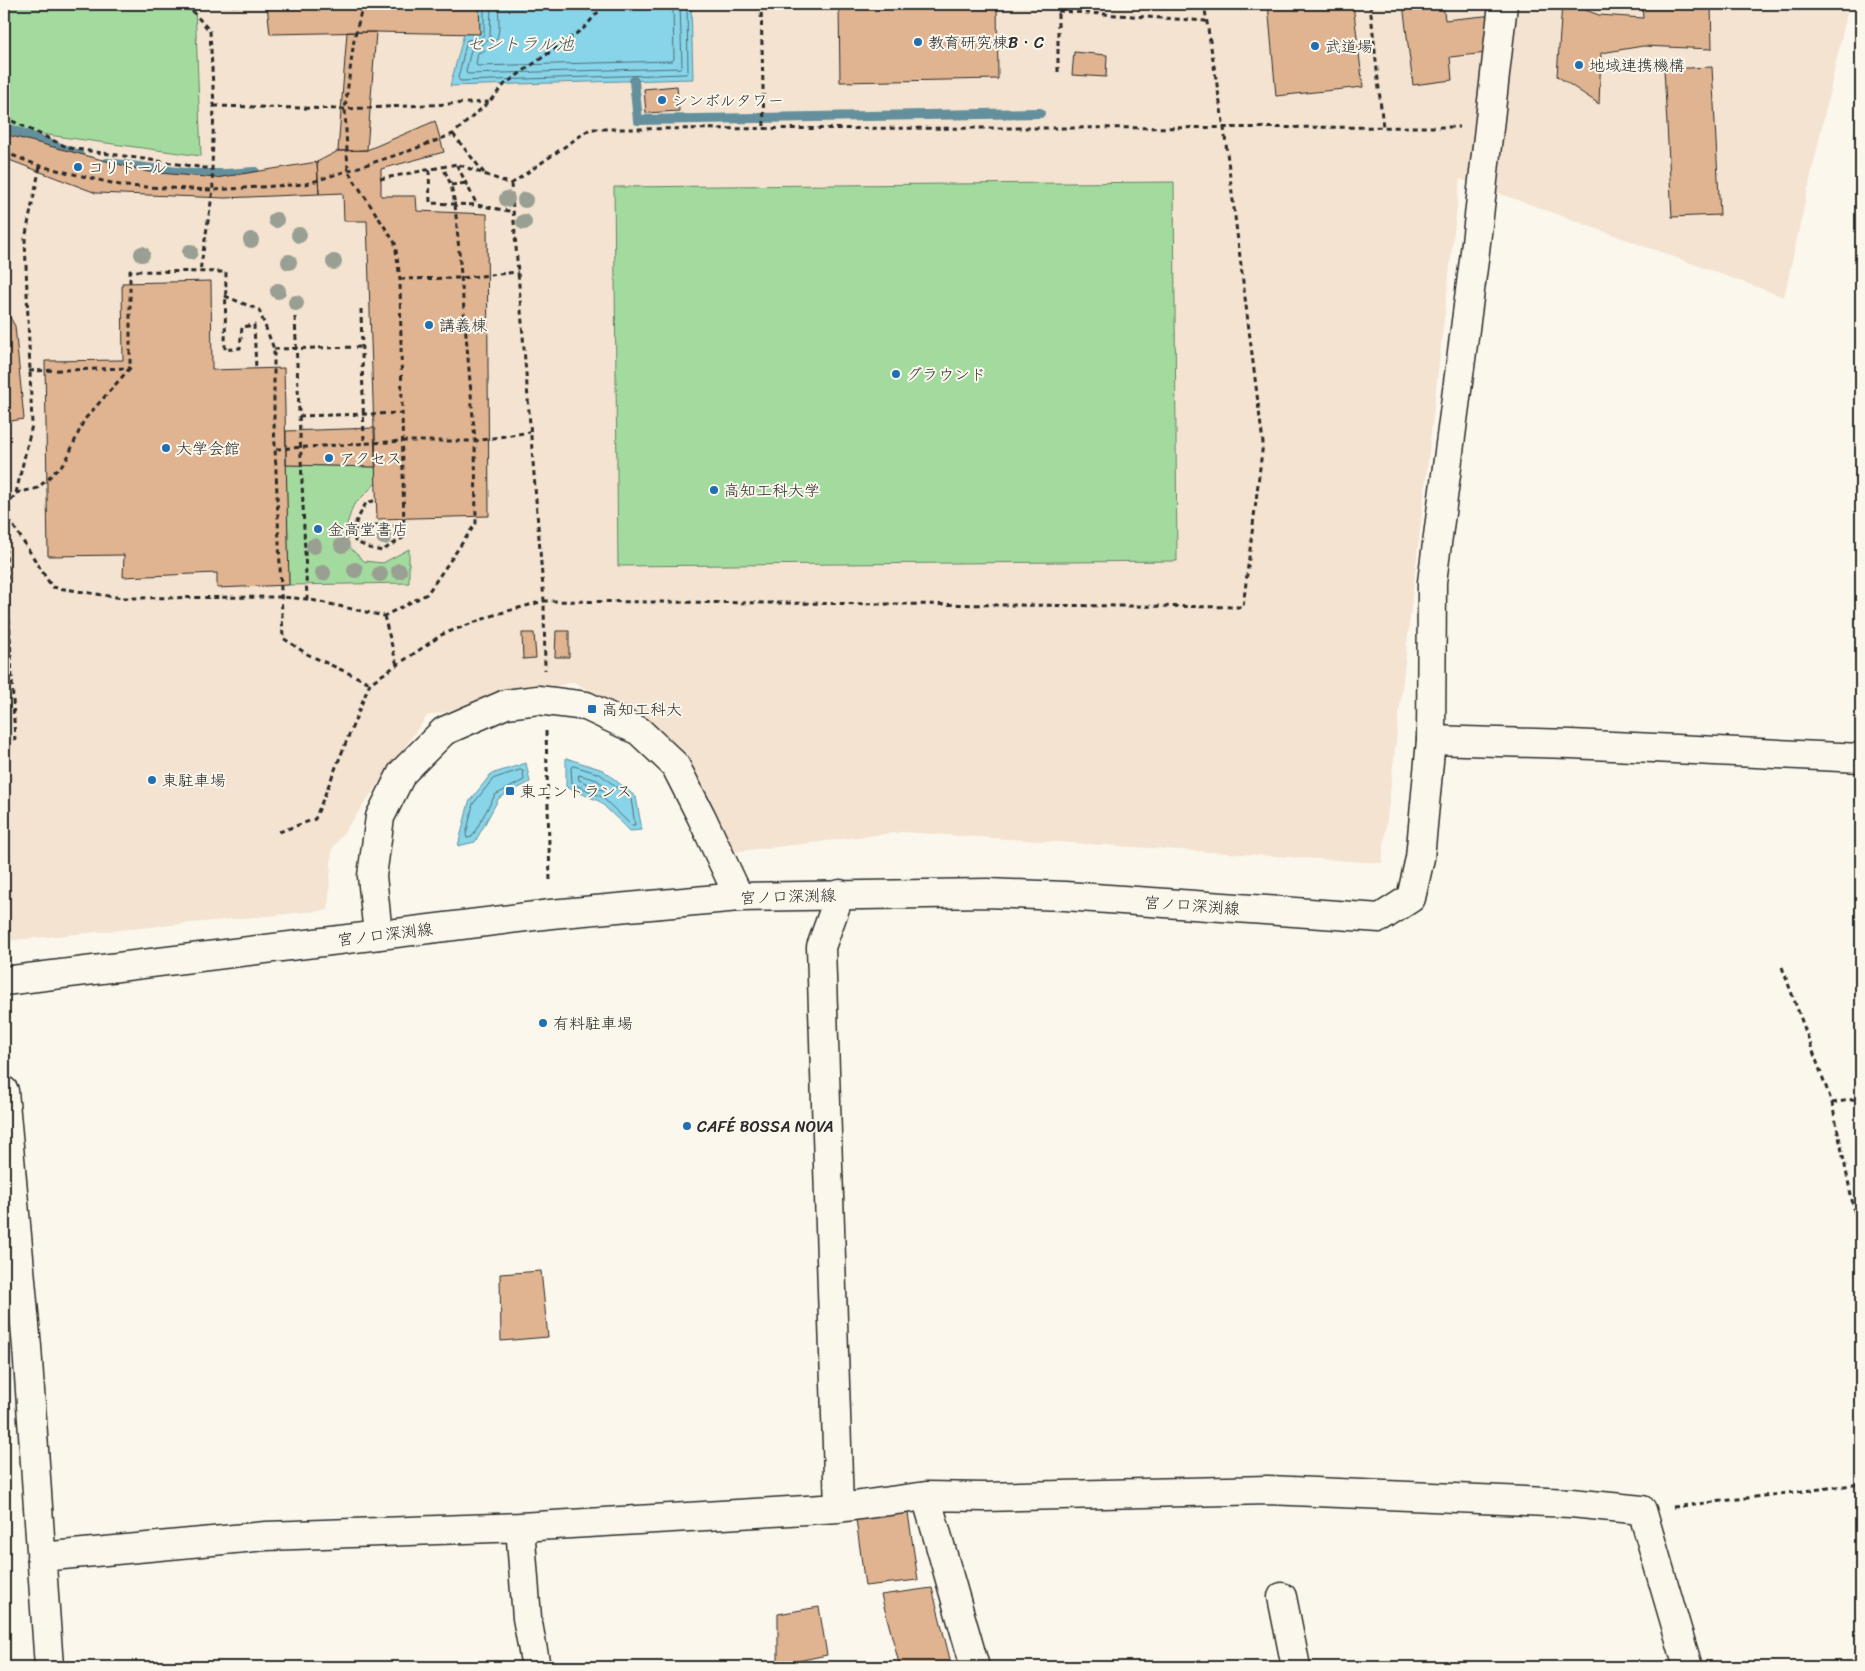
<svg xmlns="http://www.w3.org/2000/svg" width="1865" height="1671" font-family="Sriracha,'Klee One',sans-serif">
	<style>
		.built { fill: #f3e3d0 }
		.green { fill: #a3db9f; stroke: #678365 }
		.water { fill: #88d4e8; stroke: #63909c }
		.lines { fill: none; stroke-linecap: round; stroke-linejoin: round }
		.shore { stroke: #506f77; stroke-width: 1 }
		.stream { stroke: #63909c; stroke-width: 10 }
		.building { fill: #e0b490; stroke: #2b2b2b }
		.minor-casing { stroke: #2b2b2b; stroke-width: 31 }
		.secondary-casing { stroke: #2b2b2b; stroke-width: 31 }
		.path { stroke: #2b2b2b; stroke-width: 3; stroke-dasharray: 5 4; stroke-linecap: butt }
		.minor { stroke: #fbf7ec; stroke-width: 28 }
		.secondary { stroke: #fbf7ec; stroke-width: 28 }
		.tree { fill: #999f92 }
		.poi-dot { fill: #1f6fb2; stroke: #fbf7ec; stroke-width: 2 }
		.labels { text-anchor: middle; stroke-width: 4; stroke-linejoin: round; paint-order: stroke }
		.poi-label { font-size: 16px; fill: #2b2b2b; stroke: #fbf7ec; text-anchor: start }
		.street-label { font-size: 16px; fill: #2b2b2b; stroke: #fbf7ec }
		.water-label { font-size: 18px; font-style: italic; fill: #42555a; stroke: #fbf7ec }
	</style>
	<rect width="100%" height="100%" fill="#fbf7ec"/>
	<filter id="ink" filterUnits="userSpaceOnUse"><feTurbulence type="fractalNoise" baseFrequency=".02" numOctaves="2"/><feDisplacementMap in="SourceGraphic" scale="10" xChannelSelector="R" yChannelSelector="G"/><feConvolveMatrix kernelMatrix="1 2 1 2 8 2 1 2 1" color-interpolation-filters="sRGB"/></filter>
	<g filter="url(#ink)">
		<!-- built -->
		<path class="built" d="M4,4H1849L1784,297L1460,179L1382,863L902,832L732,852L666,734L574,682L427,716L332,849L328,910L4,941Z"/>
		<!-- green -->
		<path class="green" d="M4,4H195L201,156L4,129Z
			M1174,182L1177,561L618,566L614,187Z
			M286,465L376,467V483L353,506L346,527L348,546L364,561L383,563L409,549V583L289,585Z"/>
		<!-- water -->
		<path class="water" d="M479,4H691L693,79L450,86L464,34L480,33Z
			M566,758L603,770L636,797L642,830L630,831L599,801L566,787Z
			M526,763L530,782L499,798L475,842L458,846L469,802L491,774Z"/>
		<g class="lines">
			<!-- shore -->
			<path class="shore" d="M484,4V34L481,38L467,40L458,78L460,81L686,74L688,72L687,4
				M491,4L490,37L484,44L472,46L466,71L467,74L680,68L682,66L680,4
				M498,4C499,27 504,45 478,53L476,64L477,66L672,61L674,59L673,4
				M574,766L600,774L631,799L635,825H631L602,797L572,783L571,768Z
				M520,770L523,771L524,780L495,795L472,837L467,838L466,835L473,804L493,779Z
				M579,775L597,780L605,786V789L602,790L579,780Z"/>
			<!-- stream -->
			<path class="stream" d="M634,81L638,120L1040,113
				M4,127L79,155
				M107,163L192,174H226L255,172"/>
		</g>
		<!-- building -->
		<path class="building" d="M232,4H479L480,34L376,32L270,34L267,5L232,6Z
			M839,4H997L998,79L840,82Z
			M1268,4H1353L1363,87L1276,96Z
			M1403,4H1443L1445,20L1494,15L1487,53L1450,57L1452,80L1413,85Z
			M1562,4H1569L1599,15L1643,18L1642,4H1711L1712,49L1643,46L1601,53L1599,104L1557,76Z
			M347,32H376L367,150L338,151Z
			M1074,52L1107,55L1106,77L1072,75Z
			M1712,67L1720,215L1672,217L1664,69Z
			M677,86L679,111L646,113L644,89Z
			M435,121L444,152L381,169V196H416L417,211L487,214L489,516L377,519L367,221H344L343,193L319,194L317,162L338,151L367,150Z
			M4,134L148,172L216,178L317,162L319,194L225,198L96,193L4,158Z
			M211,281L212,370L284,368L289,585L217,588V573L123,577L124,555L48,556L45,361L123,360L122,283Z
			M4,307L15,326L24,419L4,422Z
			M375,428L376,467L286,465V431Z
			M556,631H569V657H555Z
			M522,633H534L536,658L523,659Z
			M541,1271L548,1337L501,1341L500,1274Z
			M908,1513L918,1580L865,1586L856,1519Z
			M932,1588L952,1667H900L881,1595Z
			M819,1607L827,1655L778,1665V1614Z"/>
		<g class="lines">
			<defs>
				<path id="minor" d="M1503,4L1474,260L1432,582L1431,740L1571,744L1861,758
					M378,935L372,876L380,817L402,773L444,731L506,704L538,700L586,706L639,731L675,765L702,818L739,897
					M4,1091L27,1347L49,1667
					M926,1496L975,1667
					M839,1508L821,947L840,894
					M520,1527L527,1618L536,1667
					M41,1557L266,1536L520,1527L839,1508L926,1496L984,1497L1268,1490L1571,1503L1642,1510L1688,1667
					M1282,1597L1296,1667"/>
				<path id="secondary" d="M4,981L551,914L739,897L987,893L1065,896L1380,918L1411,898L1420,858L1431,740"/>
			</defs>
			<!-- minor casing -->
			<use href="#minor" class="minor-casing"/>
			<!-- secondary casing -->
			<use href="#secondary" class="secondary-casing"/>
			<!-- path -->
			<path class="path" d="M86,4L87,12
				M186,4L210,31L214,106L212,169L213,190L200,271
				M363,4L354,40L345,109L348,171L395,243L400,279L404,537L382,551L369,548L355,541L356,522L366,503L377,500
				M761,4L764,129
				M1058,4V72
				M1370,4L1383,127
				M1058,11L1206,21
				M214,106L345,109L489,102
				M4,117L69,148L212,169
				M453,134L484,173
				M4,152L40,166L124,186L213,190L306,184L409,151L453,134L489,102L505,84L584,28L605,4
				M457,165L477,205
				M429,170L430,203L477,205L514,212
				M380,179L457,164L511,184
				M511,184L590,129L1459,127
				M511,184L544,601L545,670
				M451,185L467,183
				M400,279L461,278L518,272
				M225,296L259,310L274,349V423L283,638L307,654L370,683
				M361,309L364,443
				M295,317L307,599
				M274,349L362,347
				M29,371L130,368
				M299,416L403,413
				M276,449L403,441H475L530,432
				M16,493L38,488L66,461L84,420L130,368V271L226,272L225,350L240,348L242,327L254,325L256,369
				M4,511L52,587L122,598L281,597L307,599L384,616L427,594L476,523L475,441L455,204L451,185L443,167
				M375,525L404,526
				M384,616L397,665
				M546,731L550,882
				M15,741L4,511L16,493L32,425L25,239L40,166
				M279,832L315,819L370,683L443,634L497,614L544,601L1243,607L1263,443L1224,128L1204,4
				M1782,967L1832,1103L1861,1243
				M1832,1103L1861,1098
				M1673,1507L1861,1484"/>
			<!-- minor -->
			<use href="#minor" class="minor"/>
			<!-- secondary -->
			<use href="#secondary" class="secondary"/>
		</g>
		<!-- trees -->
		<g class="tree">
			<circle cx="507" cy="199" r="8"/>
			<circle cx="525" cy="200" r="8"/>
			<circle cx="276" cy="220" r="8"/>
			<circle cx="524" cy="222" r="8"/>
			<circle cx="299" cy="235" r="8"/>
			<circle cx="251" cy="240" r="8"/>
			<circle cx="190" cy="252" r="8"/>
			<circle cx="142" cy="254" r="8"/>
			<circle cx="289" cy="262" r="8"/>
			<circle cx="334" cy="262" r="8"/>
			<circle cx="278" cy="291" r="8"/>
			<circle cx="296" cy="303" r="8"/>
			<circle cx="384" cy="537" r="8"/>
			<circle cx="342" cy="545" r="8"/>
			<circle cx="314" cy="546" r="8"/>
			<circle cx="355" cy="570" r="8"/>
			<circle cx="399" cy="571" r="8"/>
			<circle cx="323" cy="573" r="8"/>
			<circle cx="380" cy="574" r="8"/>
		</g>
	</g>
	<!-- markers -->
	<g class="poi-dot">
		<circle cx="918" cy="42" r="5"/>
		<circle cx="1315" cy="46" r="5"/>
		<circle cx="1579" cy="65" r="5"/>
		<circle cx="662" cy="100" r="5"/>
		<circle cx="78" cy="167" r="5"/>
		<circle cx="429" cy="325" r="5"/>
		<circle cx="896" cy="374" r="5"/>
		<circle cx="166" cy="448" r="5"/>
		<circle cx="329" cy="458" r="5"/>
		<circle cx="714" cy="490" r="5"/>
		<circle cx="318" cy="529" r="5"/>
		<rect x="587" y="704" width="10" height="10" rx="2.5"/>
		<circle cx="152" cy="780" r="5"/>
		<rect x="505" y="786" width="10" height="10" rx="2.5"/>
		<circle cx="543" cy="1023" r="5"/>
		<circle cx="687" cy="1126" r="5"/>
	</g>
	<g class="labels">
		<!-- poi labels -->
		<g class="poi-label">
			<text x="928" y="48">教育研究棟B・C</text>
			<text x="1325" y="52">武道場</text>
			<text x="1589" y="71">地域連携機構</text>
			<text x="672" y="106">シンボルタワー</text>
			<text x="88" y="173">コリドール</text>
			<text x="439" y="331">講義棟</text>
			<text x="906" y="380">グラウンド</text>
			<text x="176" y="454">大学会館</text>
			<text x="339" y="464">アクセス</text>
			<text x="724" y="496">高知工科大学</text>
			<text x="328" y="535">金高堂書店</text>
			<text x="602" y="715">高知工科大</text>
			<text x="162" y="786">東駐車場</text>
			<text x="520" y="797">東エントランス</text>
			<text x="553" y="1029">有料駐車場</text>
			<text x="697" y="1132">CAFÉ BOSSA NOVA</text>
		</g>
		<!-- street labels -->
		<g class="street-label">
			<text transform="translate(788 896) rotate(-2)" y="6">宮ノ口深渕線</text>
			<text transform="translate(1192 905) rotate(4)" y="6">宮ノ口深渕線</text>
			<text transform="translate(385 934) rotate(-7)" y="6">宮ノ口深渕線</text>
		</g>
		<!-- water labels -->
		<g class="water-label">
			<text x="520" y="50">セントラル池</text>
		</g>
	</g>
	<!-- margin -->
	<rect width="1865" height="1671" fill="none" stroke="#fbf7ec" stroke-width="20"/>
	<rect x="10" y="10" width="1845" height="1651" fill="none" stroke="#2b2b2b" stroke-width="2" filter="url(#ink)"/>
</svg>
